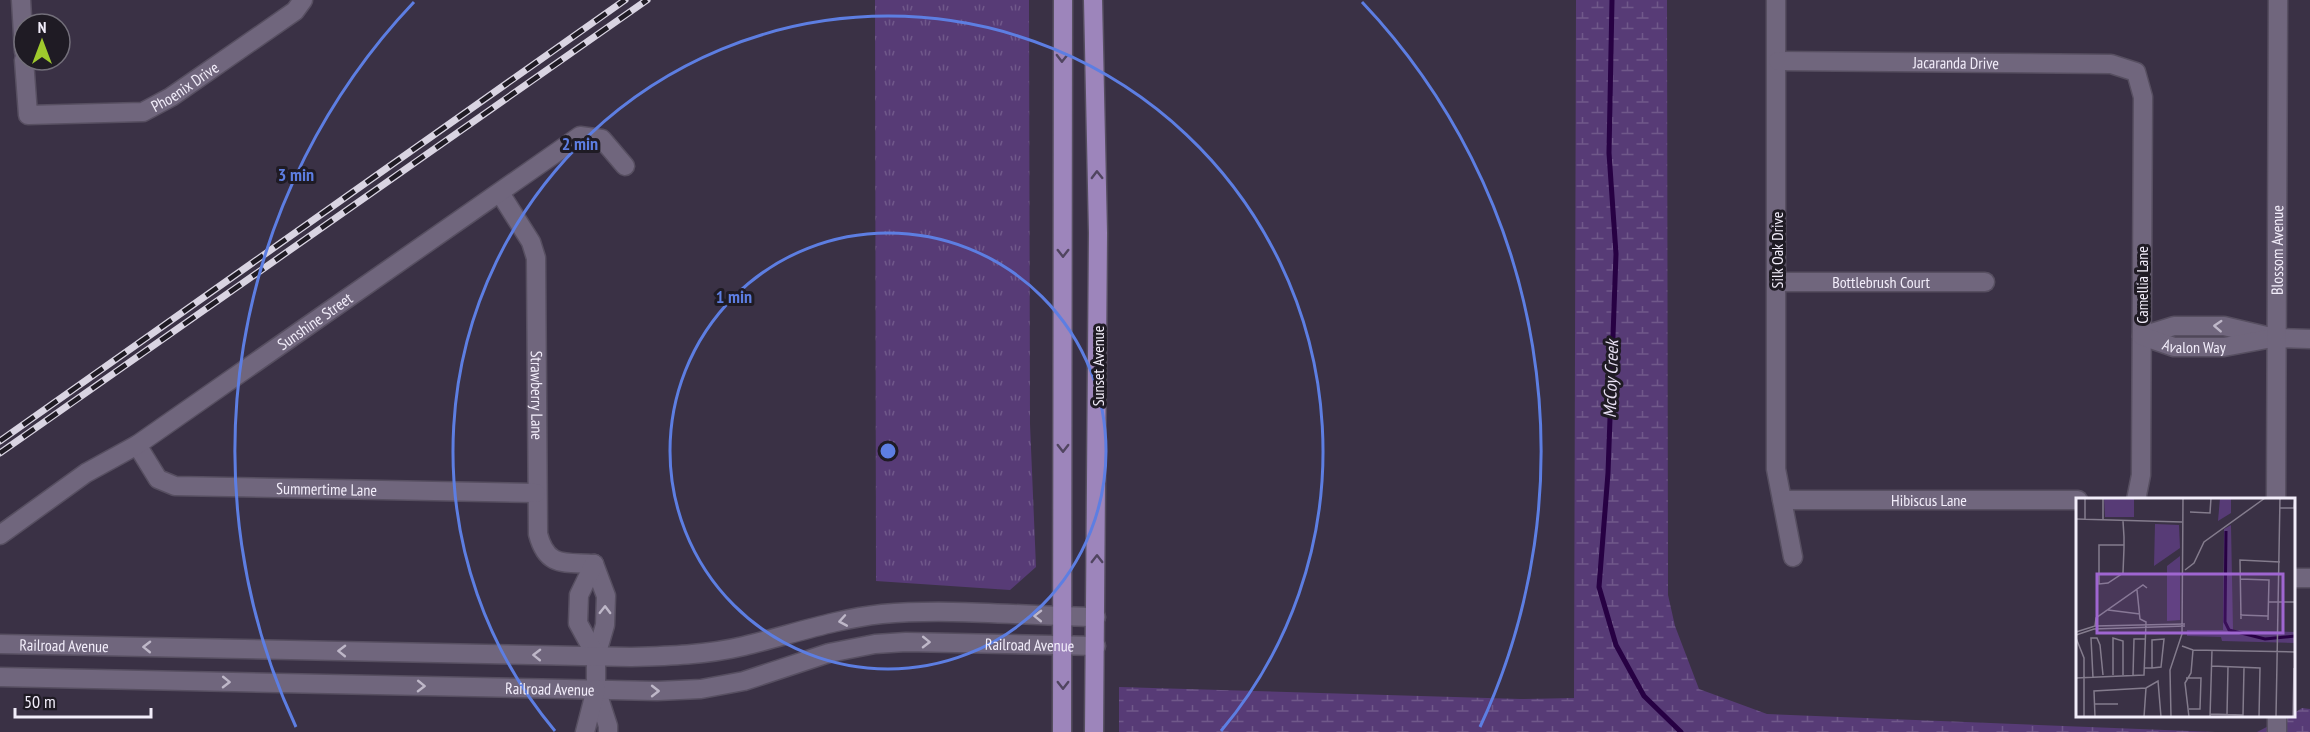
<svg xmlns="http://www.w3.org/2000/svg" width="2310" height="732" font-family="'PT Sans Narrow',sans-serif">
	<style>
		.grass { fill: url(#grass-tufts) }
		.wetland { fill: url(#wetland-marsh) }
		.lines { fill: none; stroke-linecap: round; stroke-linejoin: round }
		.stream { stroke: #270143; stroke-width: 5 }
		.minor-casing { stroke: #574f61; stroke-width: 21 }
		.major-casing { stroke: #574f61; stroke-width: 21 }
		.minor { stroke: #70667d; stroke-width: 18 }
		.major { stroke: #9d85bb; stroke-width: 18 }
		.rail-casing { stroke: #d9d4e2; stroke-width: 7 }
		.rail { stroke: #1f1b24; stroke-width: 4.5; stroke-dasharray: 14; stroke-linecap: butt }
		.oneway { stroke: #514560 }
		.oneway2 { stroke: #beb7c8 }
		.ring { fill: none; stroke: #5d7ee2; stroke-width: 3 }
		.labels { text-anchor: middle; stroke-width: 6; stroke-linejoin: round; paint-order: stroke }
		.street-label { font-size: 16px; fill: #f2edfa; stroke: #1f1b24 }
		.water-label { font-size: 18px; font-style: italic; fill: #e7dff3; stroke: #1f1b24 }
		.inset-river { fill: none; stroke: #270143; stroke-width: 3 }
		.inset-road { fill: none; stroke: #847c8d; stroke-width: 1.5 }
		.view { fill: #9f66d1; fill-opacity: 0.15; stroke: #9f66d1; stroke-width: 3 }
		.inset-edge { fill: none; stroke: #f2edfa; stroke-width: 3 }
		.centre { fill: #5d7ee2; stroke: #1f1b24; stroke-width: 3 }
		.ring-label { font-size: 18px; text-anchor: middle; font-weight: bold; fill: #5d7ee2; stroke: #1f1b24; stroke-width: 6; stroke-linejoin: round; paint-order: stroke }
	</style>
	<defs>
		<pattern id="grass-tufts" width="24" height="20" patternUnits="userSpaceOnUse" patternTransform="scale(1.5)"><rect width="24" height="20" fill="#573b76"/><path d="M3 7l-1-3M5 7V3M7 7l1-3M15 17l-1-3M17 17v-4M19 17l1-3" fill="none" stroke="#70588a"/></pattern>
		<pattern id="wetland-marsh" width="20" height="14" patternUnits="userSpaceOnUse" patternTransform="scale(1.5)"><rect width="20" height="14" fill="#573b76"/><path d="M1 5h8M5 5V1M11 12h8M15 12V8" fill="none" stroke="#70588a"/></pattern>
	</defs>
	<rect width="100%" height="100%" fill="#3a3145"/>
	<!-- grass -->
	<path class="grass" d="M875,0H1029L1030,424L1036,567L1010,590L876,581Z"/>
	<!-- wetland -->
	<path class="wetland" d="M1576,0H1667L1668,595L1675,626L1699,689L1767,714L2215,732H1119V687L1521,699L1574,698Z
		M2302,708L2310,709V732H2257L2288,716H2294V713Z"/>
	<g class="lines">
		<!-- stream -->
		<path class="stream" d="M1612,0L1609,153L1616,254L1608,473L1599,587L1616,645L1644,696L1681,732"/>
		<defs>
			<g id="minor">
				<path d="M21,0L24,52"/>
				<path d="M1776,0V469L1793,557"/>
				<path id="s1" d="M24,60L28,115L143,112L171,97L295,11L303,0"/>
				<path id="s2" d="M1778,61L2111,64L2136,72L2143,97L2141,475L2136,500"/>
				<path id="s3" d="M500,193L531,242L536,258L538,534C547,568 564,562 594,564"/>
				<path id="s4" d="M1777,282H1985"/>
				<path d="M2142,336L2174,326H2224L2275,338L2310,339"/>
				<path id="s5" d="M2142,336L2174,347H2224L2267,339"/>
				<path id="s6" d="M137,445L158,479L175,486L536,493"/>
				<path id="s7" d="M1782,500H2078"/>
				<path id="s8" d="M2276,500L2278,0"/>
				<path id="s9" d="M0,535L86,473L137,445L580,136L602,139L625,166"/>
				<path d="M594,564L606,596L605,625L596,656V689L608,726V732"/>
				<path d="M594,564L579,595L578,623L596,656"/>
				<path d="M2294,578H2310"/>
				<path id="s10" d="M0,644L631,657C669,656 706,655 744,646C790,635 835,619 882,614C949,608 1027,616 1096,617"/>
				<path id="s11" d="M0,677L657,691L701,689L744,681L829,653L875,644L906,642L1096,646"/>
				<path d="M2277,716V732"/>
				<path d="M585,732L596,689"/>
			</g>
			<path id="major" d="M1093,0L1098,233L1094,732
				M1062,732L1063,0"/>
		</defs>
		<!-- minor casing -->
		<use href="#minor" class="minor-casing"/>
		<!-- major casing -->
		<use href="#major" class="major-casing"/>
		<!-- minor -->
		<use href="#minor" class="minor"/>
		<!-- major -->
		<use href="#major" class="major"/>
		<defs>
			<path id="rail" d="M0,441L625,0
				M0,453L647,0"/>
		</defs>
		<!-- rail casing -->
		<use href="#rail" class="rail-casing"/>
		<!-- rail -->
		<use href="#rail" class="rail"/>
	</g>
	<!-- one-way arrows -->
	<defs><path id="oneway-chevron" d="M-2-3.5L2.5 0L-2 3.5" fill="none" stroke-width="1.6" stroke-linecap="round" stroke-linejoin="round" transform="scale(1.5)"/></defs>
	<g class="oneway">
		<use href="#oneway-chevron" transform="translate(1062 58) rotate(91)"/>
		<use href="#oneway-chevron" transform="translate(1097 175) rotate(-91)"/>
		<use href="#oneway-chevron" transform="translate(1063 253) rotate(90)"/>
		<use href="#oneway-chevron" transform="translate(1063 448) rotate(90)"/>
		<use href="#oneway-chevron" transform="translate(1097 559) rotate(-90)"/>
		<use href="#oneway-chevron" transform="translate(1063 685) rotate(90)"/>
	</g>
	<g class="oneway2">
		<use href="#oneway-chevron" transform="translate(2218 326) rotate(-177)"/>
		<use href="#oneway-chevron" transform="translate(605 610) rotate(-89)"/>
		<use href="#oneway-chevron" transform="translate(1038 616) rotate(-179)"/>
		<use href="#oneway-chevron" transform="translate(843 621) rotate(170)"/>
		<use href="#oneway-chevron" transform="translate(926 642) rotate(1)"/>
		<use href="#oneway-chevron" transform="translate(147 647) rotate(-179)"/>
		<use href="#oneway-chevron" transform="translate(342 651) rotate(-179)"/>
		<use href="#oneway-chevron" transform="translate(537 655) rotate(-179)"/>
		<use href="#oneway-chevron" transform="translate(226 682) rotate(1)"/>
		<use href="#oneway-chevron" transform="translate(421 686) rotate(1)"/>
		<use href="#oneway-chevron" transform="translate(655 691)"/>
	</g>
	<!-- distance rings -->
	<g class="ring">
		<circle cx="888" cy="451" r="218"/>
		<path d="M555 731A435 435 0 1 1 1221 731"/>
		<path d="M296 727A653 653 0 0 1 414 2M1362 2A653 653 0 0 1 1480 727"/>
	</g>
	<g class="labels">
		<!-- street labels -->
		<g class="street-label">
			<text dy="6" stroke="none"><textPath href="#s2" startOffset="178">Jacaranda Drive</textPath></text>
			<text dy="6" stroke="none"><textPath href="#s1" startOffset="219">Phoenix Drive</textPath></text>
			<text transform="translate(1777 250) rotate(-90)" y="6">Silk Oak Drive</text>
			<text dy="6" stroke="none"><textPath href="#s8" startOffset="250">Blossom Avenue</textPath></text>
			<text dy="6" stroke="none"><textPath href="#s4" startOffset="104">Bottlebrush Court</textPath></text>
			<text transform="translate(2142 285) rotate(-90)" y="6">Camellia Lane</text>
			<text dy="6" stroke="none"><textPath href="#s9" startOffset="381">Sunshine Street</textPath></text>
			<text dy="6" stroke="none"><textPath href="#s5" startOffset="54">Avalon Way</textPath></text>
			<text transform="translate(1098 366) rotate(-90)" y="6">Sunset Avenue</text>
			<text dy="6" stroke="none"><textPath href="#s3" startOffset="212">Strawberry Lane</textPath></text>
			<text dy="6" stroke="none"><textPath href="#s6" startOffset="210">Summertime Lane</textPath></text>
			<text dy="6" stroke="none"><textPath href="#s7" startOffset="147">Hibiscus Lane</textPath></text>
			<text dy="6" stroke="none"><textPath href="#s11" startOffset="1036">Railroad Avenue</textPath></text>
			<text dy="6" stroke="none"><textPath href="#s10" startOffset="64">Railroad Avenue</textPath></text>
			<text dy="6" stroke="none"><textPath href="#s11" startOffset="550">Railroad Avenue</textPath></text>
		</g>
		<!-- water labels -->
		<g class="water-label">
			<text transform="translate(1611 379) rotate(-88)" y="6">McCoy Creek</text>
		</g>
	</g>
	<!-- overview -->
	<g transform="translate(2076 498)">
		<rect width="219" height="219" fill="#3a3145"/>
		<path d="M79,26L103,27L104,50L78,68ZM104,58V122L91,123V68Z" fill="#573b76"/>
		<path d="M144,0H155V15L142,23ZM155,27L157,132L219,134V145L146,143L145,139L111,138V132H147L148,31Z" fill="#573b76"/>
		<path d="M28,0H58V19H29Z" fill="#573b76"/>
		<path class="inset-river" d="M150,33L149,124L153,132L189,141L219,138"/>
		<path class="inset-road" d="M204,10H218L219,0M114,14L134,15L135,0M0,21L106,24M9,21V0M27,21V0M47,23L48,39V50L47,75L32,85L23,86V47H48M109,72L118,65L128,44L189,0M0,78V110M164,81L193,82L192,122M193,104H219M32,112L64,116M164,117L192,118M165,121L164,62L204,64M19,128L20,120L67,87L71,90M0,134L19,128L109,126M0,137L18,131L109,128M0,140L8,160V219M106,148L117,152L219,154M136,168L184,170L183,219M69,170H76V142L88,141L85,169L76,170M37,177V140L47,143V177M57,177L58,141H69M0,180L68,177L70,124L64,121L61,92M17,180L15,140H21L24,147L27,177M110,180H125L124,211H113M18,206H42M134,216L167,217L168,170M151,216L152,169M19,219L18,193L70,190L82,183L85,219M68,219L70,190M95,219L94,172L106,136L107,0M113,219L109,185L115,175L117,152M134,219L136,152M200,219L204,0M217,219L218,170"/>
		<path class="view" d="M21,76H207V135H21Z"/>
		<rect width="219" height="219" class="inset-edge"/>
	</g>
	<circle cx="888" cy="451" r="9" class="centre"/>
	<g class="ring-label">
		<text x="580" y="150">2 min</text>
		<text x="296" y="181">3 min</text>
		<text x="734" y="303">1 min</text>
	</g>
	<!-- north arrow -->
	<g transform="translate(42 42)"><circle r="28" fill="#1f1b24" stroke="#736f7a" stroke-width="1.5"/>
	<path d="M0-4.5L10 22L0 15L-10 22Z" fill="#9fca2d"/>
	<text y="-9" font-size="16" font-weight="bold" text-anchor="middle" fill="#f2edfa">N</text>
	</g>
	<!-- scale -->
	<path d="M15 708v9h136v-9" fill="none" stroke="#f2edfa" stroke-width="3"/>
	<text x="24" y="708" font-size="18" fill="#f2edfa" stroke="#1f1b24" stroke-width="4.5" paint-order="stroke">50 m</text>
</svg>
